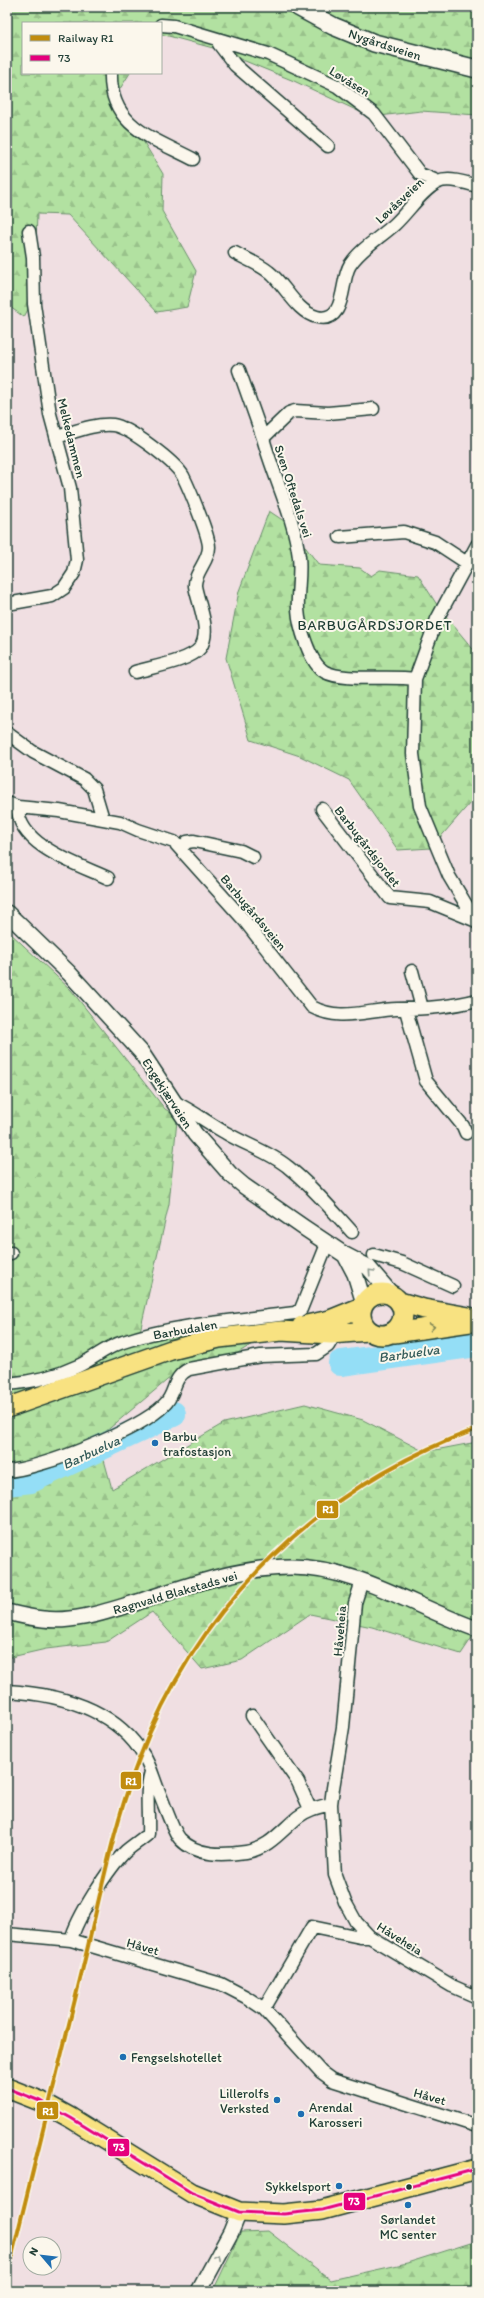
<svg xmlns="http://www.w3.org/2000/svg" width="484" height="2298" font-family="Itim,sans-serif">
	<style>
		.forest { fill: url(#forest-firs); stroke: #688f6a }
		.lines { fill: none; stroke-linecap: round; stroke-linejoin: round }
		.river { stroke: #94def6; stroke-width: 26 }
		.minor-casing { stroke: #1f3d34; stroke-width: 15 }
		.tertiary-casing { stroke: #1f3d34; stroke-width: 18 }
		.secondary-casing { stroke: #1f3d34; stroke-width: 20 }
		.primary-casing { stroke: #1f3d34; stroke-width: 22 }
		.minor { stroke: #fbf7ec; stroke-width: 12 }
		.tertiary { stroke: #fbf7ec; stroke-width: 15 }
		.secondary { stroke: #fbf7ec; stroke-width: 17 }
		.primary { stroke: #f8e281; stroke-width: 19 }
		.bus-1-casing { stroke: #fbf7ec; stroke-width: 6 }
		.bus-1 { stroke: #e5007d; stroke-width: 3 }
		.rail-1-casing { stroke: #fbf7ec; stroke-width: 7 }
		.rail-1 { stroke: #c18c0d; stroke-width: 4 }
		.oneway { stroke: #8d9a90 }
		.oneway2 { stroke: #818757 }
		.poi-dot { fill: #1f6fb2; stroke: #fbf7ec; stroke-width: 1.5 }
		.bus-dot { fill: #1f3d34; stroke: #fbf7ec; stroke-width: 1.5 }
		.labels { text-anchor: middle; stroke-width: 4; stroke-linejoin: round; paint-order: stroke }
		.street-label { font-size: 13px; fill: #1f3d34; stroke: #fbf7ec }
		.poi-label { font-size: 13px; fill: #1f3d34; stroke: #fbf7ec; text-anchor: start }
		.neighbourhood-label { font-size: 14px; letter-spacing: 1px; fill: #1f3d34; stroke: #fbf7ec }
		.water-label { font-size: 14px; font-style: italic; fill: #365d5b; stroke: #fbf7ec }
		.line-badge { stroke: #fbf7ec; stroke-width: 1.5 }
		.badge-label { font-size: 11px; text-anchor: middle; font-weight: bold; fill: #fff }
	</style>
	<defs>
		<pattern id="forest-firs" width="22" height="20" patternUnits="userSpaceOnUse"><rect width="22" height="20" fill="#b2e1a1"/><path d="M5 1l3.5 6h-7zM16 11l3.5 6h-7z" fill="#99c28b"/></pattern>
	</defs>
	<rect width="100%" height="100%" fill="#f0dfe2"/>
	<filter id="ink" filterUnits="userSpaceOnUse"><feTurbulence type="fractalNoise" baseFrequency=".025" numOctaves="2"/><feDisplacementMap in="SourceGraphic" scale="8" xChannelSelector="R" yChannelSelector="G"/><feConvolveMatrix kernelMatrix="1 2 1 2 8 2 1 2 1" color-interpolation-filters="sRGB"/></filter>
	<g filter="url(#ink)">
		<!-- forest -->
		<path class="forest" d="M7,7H477V115L421,111L371,117L294,81L213,48L161,34V23H23V73H130L118,92L137,131L163,174L162,211L196,271L187,307L157,312L68,215L37,214L34,298L24,317L7,305Z
			M269,511L287,523L319,565L360,568L371,576L380,570L418,575L439,608L477,654V795L431,848L398,850L349,780L300,756L251,740L226,658L239,591Z
			M7,930L71,990L165,1109L182,1120H177L169,1204L139,1336L224,1329L281,1310L278,1328L228,1359L172,1376L98,1438L112,1489L224,1423L305,1404L363,1420L425,1452L477,1442V1630L461,1654L372,1627L310,1614L242,1660L202,1669L152,1612L106,1642L46,1649L7,1658Z
			M268,2231L331,2280L407,2263L477,2241V2291H213L241,2232Z"/>
		<g class="lines">
			<!-- river -->
			<path class="river" d="M341,1363L477,1344
				M7,1483L31,1480L173,1414"/>
			<defs>
				<path id="minor" d="M161,25L174,26L268,54L337,86L374,114L420,174L439,182
					M221,40L219,44L235,65L328,146
					M111,73C109,126 153,138 193,159
					M235,253C246,259 259,264 269,272C285,284 296,312 317,317C347,324 340,280 350,265C360,249 381,237 395,224C409,211 421,191 438,182C449,177 467,183 477,186
					M239,370L263,438
					M373,409L328,413L295,411L289,413L263,438C274,478 294,516 299,557C301,574 297,592 298,609C299,625 309,663 325,672C344,682 391,675 415,679
					M57,437C74,432 96,423 113,425C129,427 175,462 183,476C189,488 209,535 209,547C209,561 194,573 195,586C198,604 212,631 200,648C190,661 152,667 135,672
					M340,537L404,532L435,542L467,563
					M477,545L437,619L415,679L413,754L420,806L449,876L477,923
					M7,604L52,596L64,588L74,573L77,560L70,488L50,414L34,304L33,257L29,231
					M7,733L33,752L84,779L94,789L103,819
					M7,803L18,807L59,811L120,822L138,830L174,842L244,920L312,1007C340,1022 367,1010 397,1009C424,1009 451,1007 477,1000
					M18,807C17,846 80,865 108,878
					M322,809L390,898L430,902L474,920
					M181,848L187,842L194,841L241,851L253,857
					M412,971L422,1008
					M406,1010L426,1081L463,1126L466,1133
					M174,1102C193,1111 208,1123 226,1133C246,1145 270,1152 288,1167C312,1186 332,1210 352,1232
					M7,1254L11,1253
					M374,1255L402,1263L453,1286
					M7,1384C31,1382 55,1377 78,1366C93,1359 106,1347 123,1342C176,1324 240,1320 295,1313L301,1309L325,1249L329,1244
					M7,1471C41,1469 140,1430 164,1405C177,1393 171,1378 189,1369L261,1356L316,1354L328,1346L331,1341V1327
					M362,1581L355,1603L343,1727L333,1788L331,1804L335,1875L345,1902L356,1922L370,1937L452,1986L477,1997
					M7,1691C59,1694 115,1708 144,1756C150,1765 153,1777 157,1787C162,1798 173,1832 180,1839C197,1857 224,1855 246,1852C268,1849 282,1830 298,1817C308,1809 319,1807 331,1804
					M252,1716L298,1782L310,1809
					M7,1934L71,1940L221,1984L246,1997L264,2009L321,2072L332,2080L477,2126
					M71,1940C77,1917 109,1867 126,1851C133,1845 141,1840 148,1834C149,1814 145,1792 151,1772
					M264,2009L312,1927L360,1937H370"/>
				<path id="tertiary" d="M7,913L69,973L141,1052L195,1134L230,1174L244,1186L303,1227L345,1255L368,1267L393,1296
					M345,1255L355,1274L364,1303
					M7,1612C19,1615 31,1618 43,1619C75,1623 107,1611 138,1602C187,1586 238,1567 291,1567C357,1567 416,1608 477,1629
					M199,2291L231,2232L239,2212"/>
				<path id="secondary" d="M298,7L333,26L374,43L477,69"/>
				<path id="primary" d="M361 1314a21 21 0 1 1 42 0a21 21 0 1 1-42 0Z
					M400,1302L424,1309L469,1317
					M302,1326L330,1320L362,1307
					M394,1333L477,1321
					M7,1408L171,1350L219,1338L281,1331L331,1334L368,1331
					M7,2088L40,2101L71,2118L192,2193L239,2212L284,2214L322,2210L477,2169"/>
			</defs>
			<!-- minor casing -->
			<use href="#minor" class="minor-casing"/>
			<!-- tertiary casing -->
			<use href="#tertiary" class="tertiary-casing"/>
			<!-- secondary casing -->
			<use href="#secondary" class="secondary-casing"/>
			<!-- primary casing -->
			<use href="#primary" class="primary-casing"/>
			<!-- minor -->
			<use href="#minor" class="minor"/>
			<!-- tertiary -->
			<use href="#tertiary" class="tertiary"/>
			<!-- secondary -->
			<use href="#secondary" class="secondary"/>
			<!-- primary -->
			<use href="#primary" class="primary"/>
			<defs>
				<path id="bus-1" d="M7,2088L40,2101L71,2118L192,2193L239,2212L284,2214L322,2210L477,2169"/>
			</defs>
			<!-- bus-1 casing -->
			<use href="#bus-1" class="bus-1-casing"/>
			<!-- bus-1 -->
			<use href="#bus-1" class="bus-1"/>
			<defs>
				<path id="rail-1" d="M7,2276C32,2173 58,2070 83,1967C100,1898 113,1825 139,1759C198,1604 321,1485 477,1429"/>
			</defs>
			<!-- rail-1 casing -->
			<use href="#rail-1" class="rail-1-casing"/>
			<!-- rail-1 -->
			<use href="#rail-1" class="rail-1"/>
		</g>
		<!-- one-way arrows -->
		<defs><path id="oneway-chevron" d="M-2-3.5L2.5 0L-2 3.5" fill="none" stroke-width="1.6" stroke-linecap="round" stroke-linejoin="round"/></defs>
		<g class="oneway">
			<use href="#oneway-chevron" transform="translate(371 1272) rotate(-133)"/>
			<use href="#oneway-chevron" transform="translate(218 2257) rotate(-62)"/>
		</g>
		<use class="oneway2" href="#oneway-chevron" transform="translate(432 1327) rotate(-7)"/>
	</g>
	<!-- markers -->
	<g class="poi-dot">
		<circle cx="155" cy="1443" r="4"/>
		<circle cx="123" cy="2057" r="4"/>
		<circle cx="277" cy="2100" r="4"/>
		<circle cx="301" cy="2114" r="4"/>
		<circle cx="339" cy="2186" r="4"/>
		<circle cx="408" cy="2205" r="4"/>
	</g>
	<circle class="bus-dot" cx="409" cy="2187" r="3.5"/>
	<g class="labels">
		<!-- street labels -->
		<g class="street-label">
			<text transform="translate(385 44) rotate(18)" y="5">Nygårdsveien</text>
			<text transform="translate(350 81) rotate(32)" y="5">Løvåsen</text>
			<text transform="translate(399 200) rotate(-43)" y="5">Løvåsveien</text>
			<text transform="translate(72 438) rotate(76)" y="5">Melkedammen</text>
			<text transform="translate(294 491) rotate(72)" y="5">Sven Oftedals vei</text>
			<text transform="translate(368 846) rotate(52)" y="5">Barbugårdsjordet</text>
			<text transform="translate(254 912) rotate(50)" y="5">Barbugårdsveien</text>
			<text transform="translate(168 1093) rotate(57)" y="5">Engekjærveien</text>
			<text transform="translate(185 1329) rotate(-10)" y="5">Barbudalen</text>
			<text transform="translate(175 1592) rotate(-16)" y="5">Ragnvald Blakstads vei</text>
			<text transform="translate(339 1631) rotate(-85)" y="5">Håveheia</text>
			<text transform="translate(400 1938) rotate(32)" y="5">Håveheia</text>
			<text transform="translate(143 1946) rotate(16)" y="5">Håvet</text>
			<text transform="translate(430 2096) rotate(16)" y="5">Håvet</text>
		</g>
		<!-- poi labels -->
		<g class="poi-label">
			<text x="163" y="1441">Barbu<tspan x="163" dy="15">trafostasjon</tspan></text>
			<text x="131" y="2062">Fengselshotellet</text>
			<text x="269" y="2098" text-anchor="end">Lillerolfs<tspan x="269" dy="15">Verksted</tspan></text>
			<text x="309" y="2112">Arendal<tspan x="309" dy="15">Karosseri</tspan></text>
			<text x="331" y="2191" text-anchor="end">Sykkelsport</text>
			<text x="408" y="2224" text-anchor="middle">Sørlandet<tspan x="408" dy="15">MC senter</tspan></text>
		</g>
		<!-- neighbourhood labels -->
		<g class="neighbourhood-label">
			<text x="375" y="630">BARBUGÅRDSJORDET</text>
		</g>
		<!-- water labels -->
		<g class="water-label">
			<text transform="translate(409 1353) rotate(-8)" y="5">Barbuelva</text>
			<text transform="translate(91 1452) rotate(-25)" y="5">Barbuelva</text>
		</g>
	</g>
	<g class="line-badge">
		<rect x="316" y="1500" width="23" height="19" rx="4" fill="#c18c0d"/>
		<rect x="120" y="1771" width="22" height="19" rx="4" fill="#c18c0d"/>
		<rect x="36" y="2101" width="23" height="19" rx="4" fill="#c18c0d"/>
		<rect x="107" y="2138" width="23" height="19" rx="4" fill="#e5007d"/>
		<rect x="343" y="2192" width="23" height="19" rx="4" fill="#e5007d"/>
	</g>
	<g class="badge-label">
		<text x="328" y="1513">R1</text>
		<text x="131" y="1785">R1</text>
		<text x="48" y="2115">R1</text>
		<text x="119" y="2151">73</text>
		<text x="354" y="2205">73</text>
	</g>
	<!-- margin -->
	<rect width="484" height="2298" fill="none" stroke="#fbf7ec" stroke-width="24"/>
	<rect x="12" y="12" width="460" height="2274" fill="none" stroke="#1f3d34" stroke-width="1.5" filter="url(#ink)"/>
	<!-- legend -->
	<rect x="22" y="22" width="140" height="52" fill="#fbf7ec" stroke="#a3ada2"/>
	<rect x="30" y="35" width="20" height="6" fill="#c18c0d" stroke="#a3ada2"/>
	<text x="58" y="42" font-size="12" fill="#1f3d34">Railway R1</text>
	<rect x="30" y="55" width="20" height="6" fill="#e5007d" stroke="#a3ada2"/>
	<text x="58" y="62" font-size="12" fill="#1f3d34">73</text>
	<!-- north arrow -->
	<g transform="translate(42 2256) rotate(298)"><circle r="19" fill="#fbf7ec" stroke="#a3ada2"/>
	<path d="M0-3L7 15L0 10L-7 15Z" fill="#1f6fb2"/>
	<text y="-6" font-size="11" font-weight="bold" text-anchor="middle" fill="#1f3d34">N</text>
	</g>
</svg>
